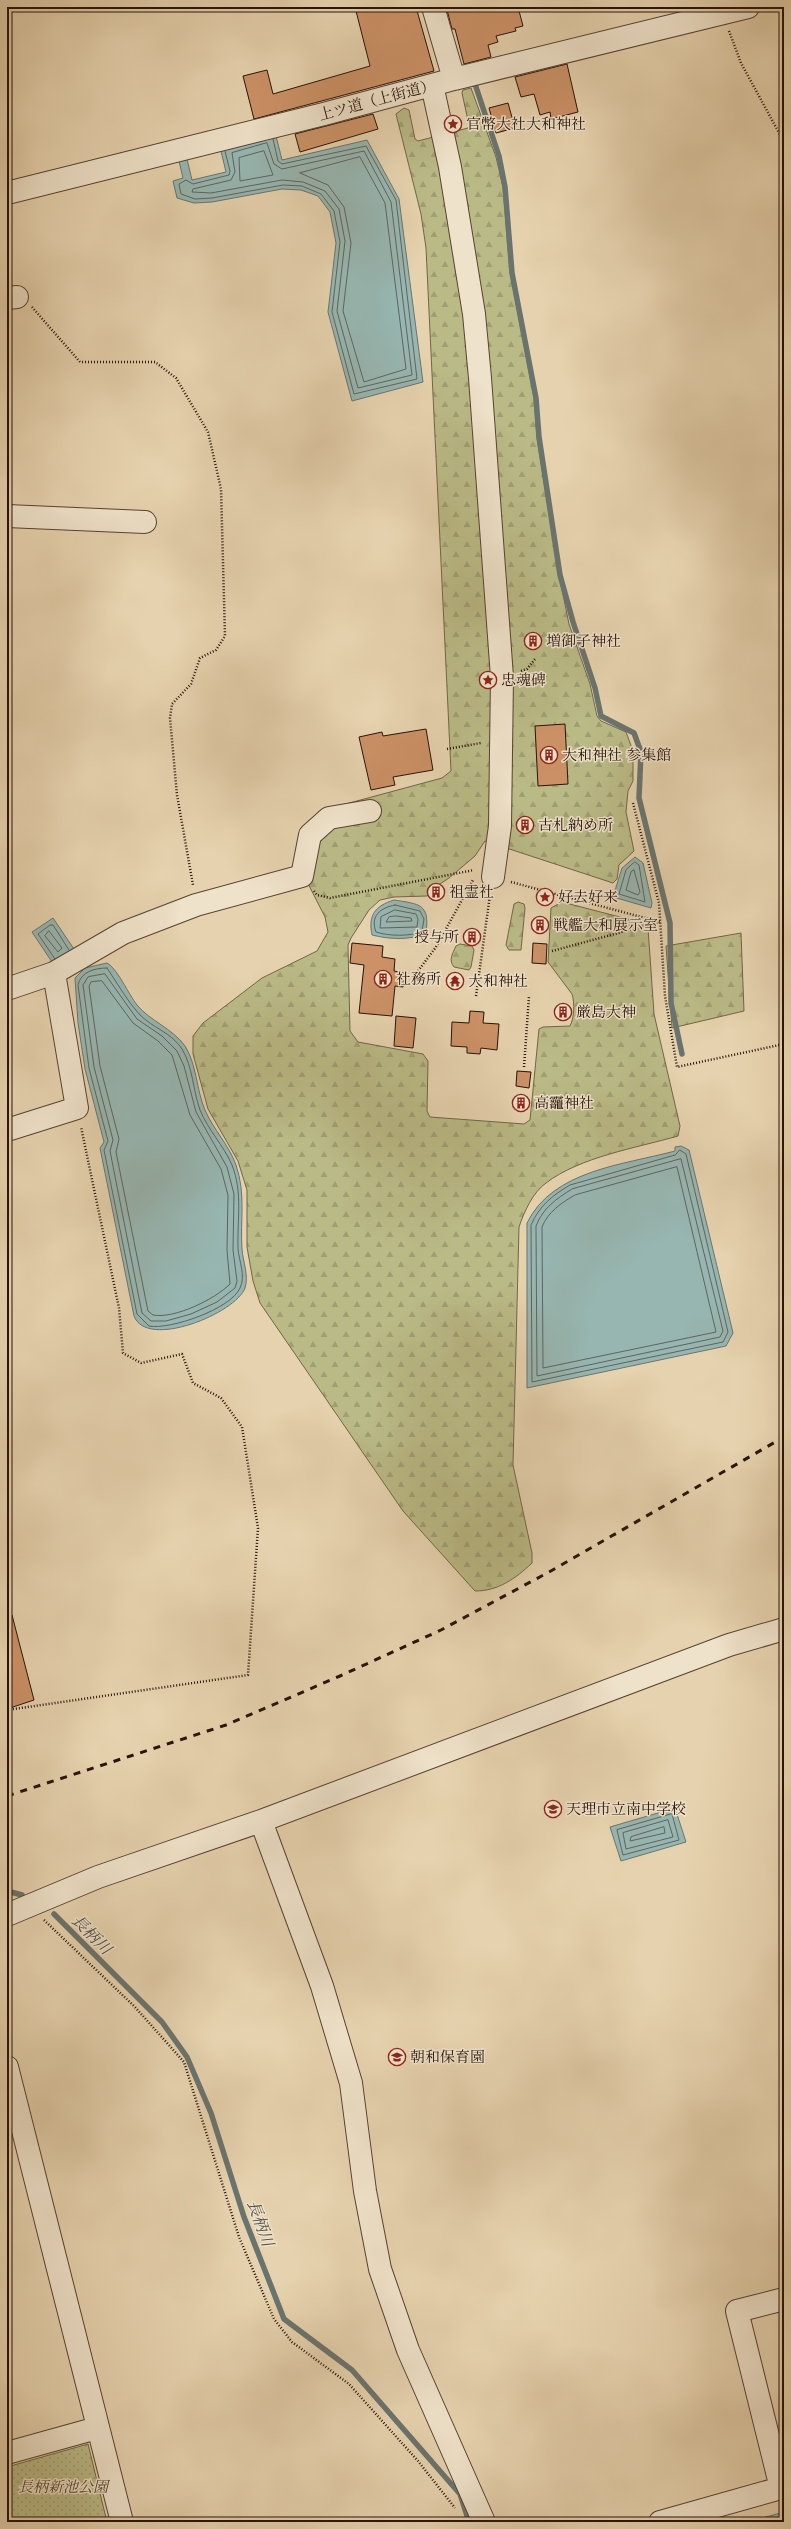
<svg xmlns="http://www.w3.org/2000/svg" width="791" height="2529" font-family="'Old Standard TT','Noto Serif JP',serif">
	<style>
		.green { fill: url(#green-dots); stroke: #706648 }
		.forest { fill: url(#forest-firs); stroke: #706648 }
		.water { fill: #97b6b1; stroke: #6a746e }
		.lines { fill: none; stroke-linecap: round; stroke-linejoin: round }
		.shore { stroke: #5f645d; stroke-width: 1 }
		.stream { stroke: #6a746e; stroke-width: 5.5 }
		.building { fill: #cc9167; stroke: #271209 }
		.minor-casing { stroke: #574232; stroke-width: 24 }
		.path { stroke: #271209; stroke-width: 2.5; stroke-dasharray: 1 2; stroke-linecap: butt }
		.minor { stroke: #efe2ca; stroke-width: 22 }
		.rail { stroke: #271209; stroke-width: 3; stroke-dasharray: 7 7; stroke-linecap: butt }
		.labels { text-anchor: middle; stroke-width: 3; stroke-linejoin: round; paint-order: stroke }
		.street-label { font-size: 15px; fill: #271209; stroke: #efe2ca }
		.poi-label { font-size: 15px; fill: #271209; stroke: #efe2ca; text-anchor: start }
		.park-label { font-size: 15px; font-style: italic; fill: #53442e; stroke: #efe2ca }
		.water-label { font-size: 16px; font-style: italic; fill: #4e4b44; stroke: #efe2ca }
	</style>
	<defs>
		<pattern id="green-dots" width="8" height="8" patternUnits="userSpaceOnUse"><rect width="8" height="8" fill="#baba86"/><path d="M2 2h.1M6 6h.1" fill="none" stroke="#a09f72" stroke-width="1.8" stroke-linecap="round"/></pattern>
		<pattern id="forest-firs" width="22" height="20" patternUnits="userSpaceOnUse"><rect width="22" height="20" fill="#baba86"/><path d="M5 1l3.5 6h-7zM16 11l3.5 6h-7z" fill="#a09f72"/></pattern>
	</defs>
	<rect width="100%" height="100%" fill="#e6d2ae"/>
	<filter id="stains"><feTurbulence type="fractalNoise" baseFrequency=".005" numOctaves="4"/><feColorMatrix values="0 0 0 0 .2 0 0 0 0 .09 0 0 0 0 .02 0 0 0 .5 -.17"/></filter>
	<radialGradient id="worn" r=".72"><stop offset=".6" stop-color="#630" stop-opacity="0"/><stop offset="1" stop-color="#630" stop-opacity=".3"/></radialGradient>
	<!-- green -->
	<path class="green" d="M88,2444L107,2522H7V2467Z"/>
	<!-- forest -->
	<path class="forest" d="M471,88L496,157L503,187L510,272L534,398L537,438L559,575L569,624L590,684L597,716L601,721L626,732L633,751V781L628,791L626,812L634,851L619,865L617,879L613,883L485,841L475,856L449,878L434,888L427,896L394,897L380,900L369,910L351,938L348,945L350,1031L358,1042L423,1054L428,1061L427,1111L430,1117L524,1124L530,1120L539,1029L543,1027L570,1026C574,1019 575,1003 572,994L548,962L551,908L562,902L643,923L648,928L654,1014L680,1126L678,1136C636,1148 580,1157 546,1183C533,1192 524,1212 519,1227L513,1465L532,1553V1563C515,1579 498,1591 475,1591L403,1511L260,1303L253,1281L247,1247V1190L238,1161L208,1109L193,1054V1036L203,1023L262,978L317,951L328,932L325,917L297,862L342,805L442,778L451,771L426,248L421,214L396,114L404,108L409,110L415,139L418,141L468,128L469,125L462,93L463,90Z
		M518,902L524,904L525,908L521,950H509L506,945L514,904Z
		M741,933L744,1011L672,1028L666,946Z
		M460,944L472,946L474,950L471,967L469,970L454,967C448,960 453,953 456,946Z"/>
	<!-- water -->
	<path class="water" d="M275,132L282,160L367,140L399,199L423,382L352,401L328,312L336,243L330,212L318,196L301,190L282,189L212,202L194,203L177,198L173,181L183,178L178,157L186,155L192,180L226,172L220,147Z
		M635,857L643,863L652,903L651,908L613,897L622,868Z
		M394,900C420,904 430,904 426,933C410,941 388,939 372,935C368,915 375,906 394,900Z
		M53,918L76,952L54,965L32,932Z
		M107,963C117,968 129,995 137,1005C150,1021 172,1028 185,1046C197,1065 196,1089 205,1110C213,1129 229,1145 236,1165C246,1194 240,1220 242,1249C243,1262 249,1276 245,1288C236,1313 147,1350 134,1316L100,1148L104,1142L85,1069L78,1023L75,978L85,968Z
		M681,1146L689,1150L733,1333L726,1346L527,1388V1223C553,1170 623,1165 675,1151V1147Z
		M675,1808L686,1842L621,1861L610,1827Z
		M784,2512V2522H748Z"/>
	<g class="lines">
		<!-- shore -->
		<path class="shore" d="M267,143L274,164L282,169L364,151L391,202L412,375L358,388L337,311L345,241L339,209L325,191L303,182L282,180L211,193L192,192L193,189L231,180L235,172L232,153Z
			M225,151L230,171L229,175L193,184L186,180L179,184L181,194L195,199L212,198L283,185L302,186L321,194L334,211L340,242L332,312L354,394L417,379L396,200L366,146L282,164L278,161L273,139
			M264,151L273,175L240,181L239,158Z
			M360,157L385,203L406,369L364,382L343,311L351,243L344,207L328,185L300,173Z
			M635,862L639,865L645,902L619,894L626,870Z
			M634,870L640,892L638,895L626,890L631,872Z
			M395,905L420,911L424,919L422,931C411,937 388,936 376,932C370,916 380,908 395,905Z
			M395,910L416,914L418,919L417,927L380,928L381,917Z
			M396,916L411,918L412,921L386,922L389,917Z
			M49,931L62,948L58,952L45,936Z
			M55,959L38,934L50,925H53L69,950
			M107,968C118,984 127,1001 140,1015C153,1028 172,1033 182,1049C193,1067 193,1091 200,1110C208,1130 224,1146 232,1165C243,1193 237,1220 238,1249C239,1261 246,1276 240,1288C231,1309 170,1330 149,1326L137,1314L104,1150L108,1141L89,1068L78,985C81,972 94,968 107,968Z
			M105,974L137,1019L162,1036L177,1051L184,1066L196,1112L227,1167L234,1194L233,1250L237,1281L235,1288L217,1302L191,1314L166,1321H151L142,1313L110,1151L113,1140L94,1067L83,985L88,977Z
			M102,981L133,1023L158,1041L172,1055L190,1115L221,1169L228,1195L227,1250L230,1284C215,1299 175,1319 153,1315L148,1311L116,1152L119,1139L100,1066L89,986L91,982Z
			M680,1150L686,1154L728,1332L723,1342L532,1382L531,1225C539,1206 553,1195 570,1185L675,1155Z
			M681,1159L723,1331L720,1337L537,1376L536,1226C543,1208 556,1199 572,1189Z
			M677,1167L716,1332L543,1368L542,1227C548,1212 561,1203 575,1195Z
			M672,1814L679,1840L623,1855L617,1830Z
			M668,1820L673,1837L626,1849L623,1833Z
			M664,1827L665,1833L630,1841L631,1837Z"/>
		<!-- stream -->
		<path class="stream" d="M475,84L499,156L505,187L512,273L536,398L539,437L560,575L573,622L595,688L601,716L634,733L641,752L639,798L670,923L671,1003L682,1054
			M7,1891L22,1895
			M54,1914L162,2022L187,2057L211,2113L244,2217L284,2319L352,2370L460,2494L469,2522"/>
	</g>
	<!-- building -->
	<path class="building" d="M355,7H416L434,71L254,119L243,76L267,70L273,94L370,66Z
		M457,7H518L523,26L515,28L516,31L496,36L498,42L488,45L491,57L464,64L455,29H452L447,10Z
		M567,64L578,112L551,119L550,112L540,115L534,94L521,97L515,77Z
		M508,103L515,128L496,133L489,108Z
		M373,114L378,129L300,152L295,134Z
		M565,724L568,784L538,786L535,726Z
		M426,729L433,770L393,777L395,785L371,790L359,737L382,732L383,736Z
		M352,943L383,946L382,957L395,959L394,971L404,973L403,987L395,986L392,1016L359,1013L364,965L350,963Z
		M533,943L547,944L546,964L532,963Z
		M470,1011L484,1012L483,1023L499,1024L497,1050L481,1048L480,1054L467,1053V1047L451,1046L452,1022L469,1023Z
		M396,1016L416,1018L413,1048L394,1046Z
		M517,1071L531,1072L529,1088L516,1086Z
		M12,1615L34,1700L7,1709V1616Z"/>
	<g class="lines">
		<defs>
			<path id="minor" d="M433,7L454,79
				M432,85L450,167L474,314L480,378L502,677L500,826L493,877
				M7,193L324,114L454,79L748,7
				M7,298L17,297
				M7,516L145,522
				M7,989L54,973L123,933L196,905L302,876L310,835L329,818L370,811
				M7,1130L77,1108L54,973
				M261,1821L322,1986L351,2083L365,2191L380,2269L408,2350L484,2522
				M7,1915L98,1877L261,1821L729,1645L784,1629
				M7,2067L122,2522
				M7,2453L97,2428
				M660,2522L781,2488L737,2311L784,2299"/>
		</defs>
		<!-- minor casing -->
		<use href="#minor" class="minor-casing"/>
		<!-- path -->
		<path class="path" d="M729,31L741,63L784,142
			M32,307L80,362H155L176,378L208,432L221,489L225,636L216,650L200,658L191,684L172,704L170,718L177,795L193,885
			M533,648V651
			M521,671L527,669L535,659
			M447,749L481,743
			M633,803L659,903L665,996L677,1067L784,1044
			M511,882L660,922
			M314,891L317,895L330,898L474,870
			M552,951L659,922
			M418,971L436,947L473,880
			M476,996L490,895
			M524,1067L529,996
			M7,1710L248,1675L258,1528L242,1427L221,1398L193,1383L182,1354L141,1363L123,1353L119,1308L81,1127
			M44,1920L135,2007L184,2062L239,2237L274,2319L292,2342L349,2384L418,2461L455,2508"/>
		<!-- minor -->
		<use href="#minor" class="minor"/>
		<!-- rail -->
		<path class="rail" d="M7,1796L226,1725L340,1676L441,1630L549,1572L784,1437"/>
	</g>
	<!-- icons -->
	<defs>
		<symbol id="sight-ring" viewBox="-11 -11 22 22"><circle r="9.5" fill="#efe2ca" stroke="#8f2418" stroke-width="1.5"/><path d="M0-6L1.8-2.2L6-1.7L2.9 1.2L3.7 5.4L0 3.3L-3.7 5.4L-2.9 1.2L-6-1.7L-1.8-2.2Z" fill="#8f2418"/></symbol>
		<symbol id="building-ring" viewBox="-11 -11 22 22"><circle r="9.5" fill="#efe2ca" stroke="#8f2418" stroke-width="1.5"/><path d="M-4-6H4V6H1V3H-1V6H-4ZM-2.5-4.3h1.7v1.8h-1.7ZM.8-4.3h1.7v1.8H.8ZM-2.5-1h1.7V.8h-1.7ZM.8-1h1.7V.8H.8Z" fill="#8f2418"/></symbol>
		<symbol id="temple-ring" viewBox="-11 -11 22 22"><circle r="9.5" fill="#efe2ca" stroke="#8f2418" stroke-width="1.5"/><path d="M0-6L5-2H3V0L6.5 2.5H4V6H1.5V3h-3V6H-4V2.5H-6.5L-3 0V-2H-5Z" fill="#8f2418"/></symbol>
		<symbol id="school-ring" viewBox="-11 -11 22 22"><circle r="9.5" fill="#efe2ca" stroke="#8f2418" stroke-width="1.5"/><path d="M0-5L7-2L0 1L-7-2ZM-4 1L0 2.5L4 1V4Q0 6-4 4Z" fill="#8f2418"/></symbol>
	</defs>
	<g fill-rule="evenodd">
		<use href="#sight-ring" x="443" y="114" width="20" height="20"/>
		<use href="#building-ring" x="523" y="631" width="20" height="20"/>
		<use href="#sight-ring" x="478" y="670" width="20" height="20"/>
		<use href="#building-ring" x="539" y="745" width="20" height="20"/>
		<use href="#building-ring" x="515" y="815" width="20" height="20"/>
		<use href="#building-ring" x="426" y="882" width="20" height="20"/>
		<use href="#sight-ring" x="535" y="887" width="20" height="20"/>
		<use href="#building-ring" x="530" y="915" width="20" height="20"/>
		<use href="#building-ring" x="462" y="927" width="20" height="20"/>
		<use href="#building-ring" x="373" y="969" width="20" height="20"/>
		<use href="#temple-ring" x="445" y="971" width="20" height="20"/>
		<use href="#building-ring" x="553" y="1002" width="20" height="20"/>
		<use href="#building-ring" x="511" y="1093" width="20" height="20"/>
		<use href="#school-ring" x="543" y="1799" width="20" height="20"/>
		<use href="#school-ring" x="387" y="2047" width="20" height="20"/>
	</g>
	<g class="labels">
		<!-- street labels -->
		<g class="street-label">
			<text transform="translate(377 100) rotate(-15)" y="5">上ツ道（上街道）</text>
		</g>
		<!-- poi labels -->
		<g class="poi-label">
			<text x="466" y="129">官幣大社大和神社</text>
			<text x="546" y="646">増御子神社</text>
			<text x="501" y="685">忠魂碑</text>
			<text x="562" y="760">大和神社 参集館</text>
			<text x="538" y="830">古札納め所</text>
			<text x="449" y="897">祖霊社</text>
			<text x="558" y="902">好去好来</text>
			<text x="553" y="930">戦艦大和展示室</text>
			<text x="459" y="942" text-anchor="end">授与所</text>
			<text x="396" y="984">社務所</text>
			<text x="468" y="986">大和神社</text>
			<text x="576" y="1017">厳島大神</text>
			<text x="534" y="1108">高龗神社</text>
			<text x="566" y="1814">天理市立南中学校</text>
			<text x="410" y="2062">朝和保育園</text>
		</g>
		<!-- park labels -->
		<g class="park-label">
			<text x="63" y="2492">長柄新池公園</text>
		</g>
		<!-- water labels -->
		<g class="water-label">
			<text transform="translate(92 1934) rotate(45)" y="6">長柄川</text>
			<text transform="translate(261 2223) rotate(70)" y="6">長柄川</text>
		</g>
	</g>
	<!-- margin -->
	<rect width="791" height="2529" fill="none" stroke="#e6d2ae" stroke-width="24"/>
	<rect x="8" y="8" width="775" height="2513" fill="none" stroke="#271209" stroke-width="2"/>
	<rect x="12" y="12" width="767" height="2505" fill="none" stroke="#271209"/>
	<rect width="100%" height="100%" filter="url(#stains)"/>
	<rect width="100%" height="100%" fill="url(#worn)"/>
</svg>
